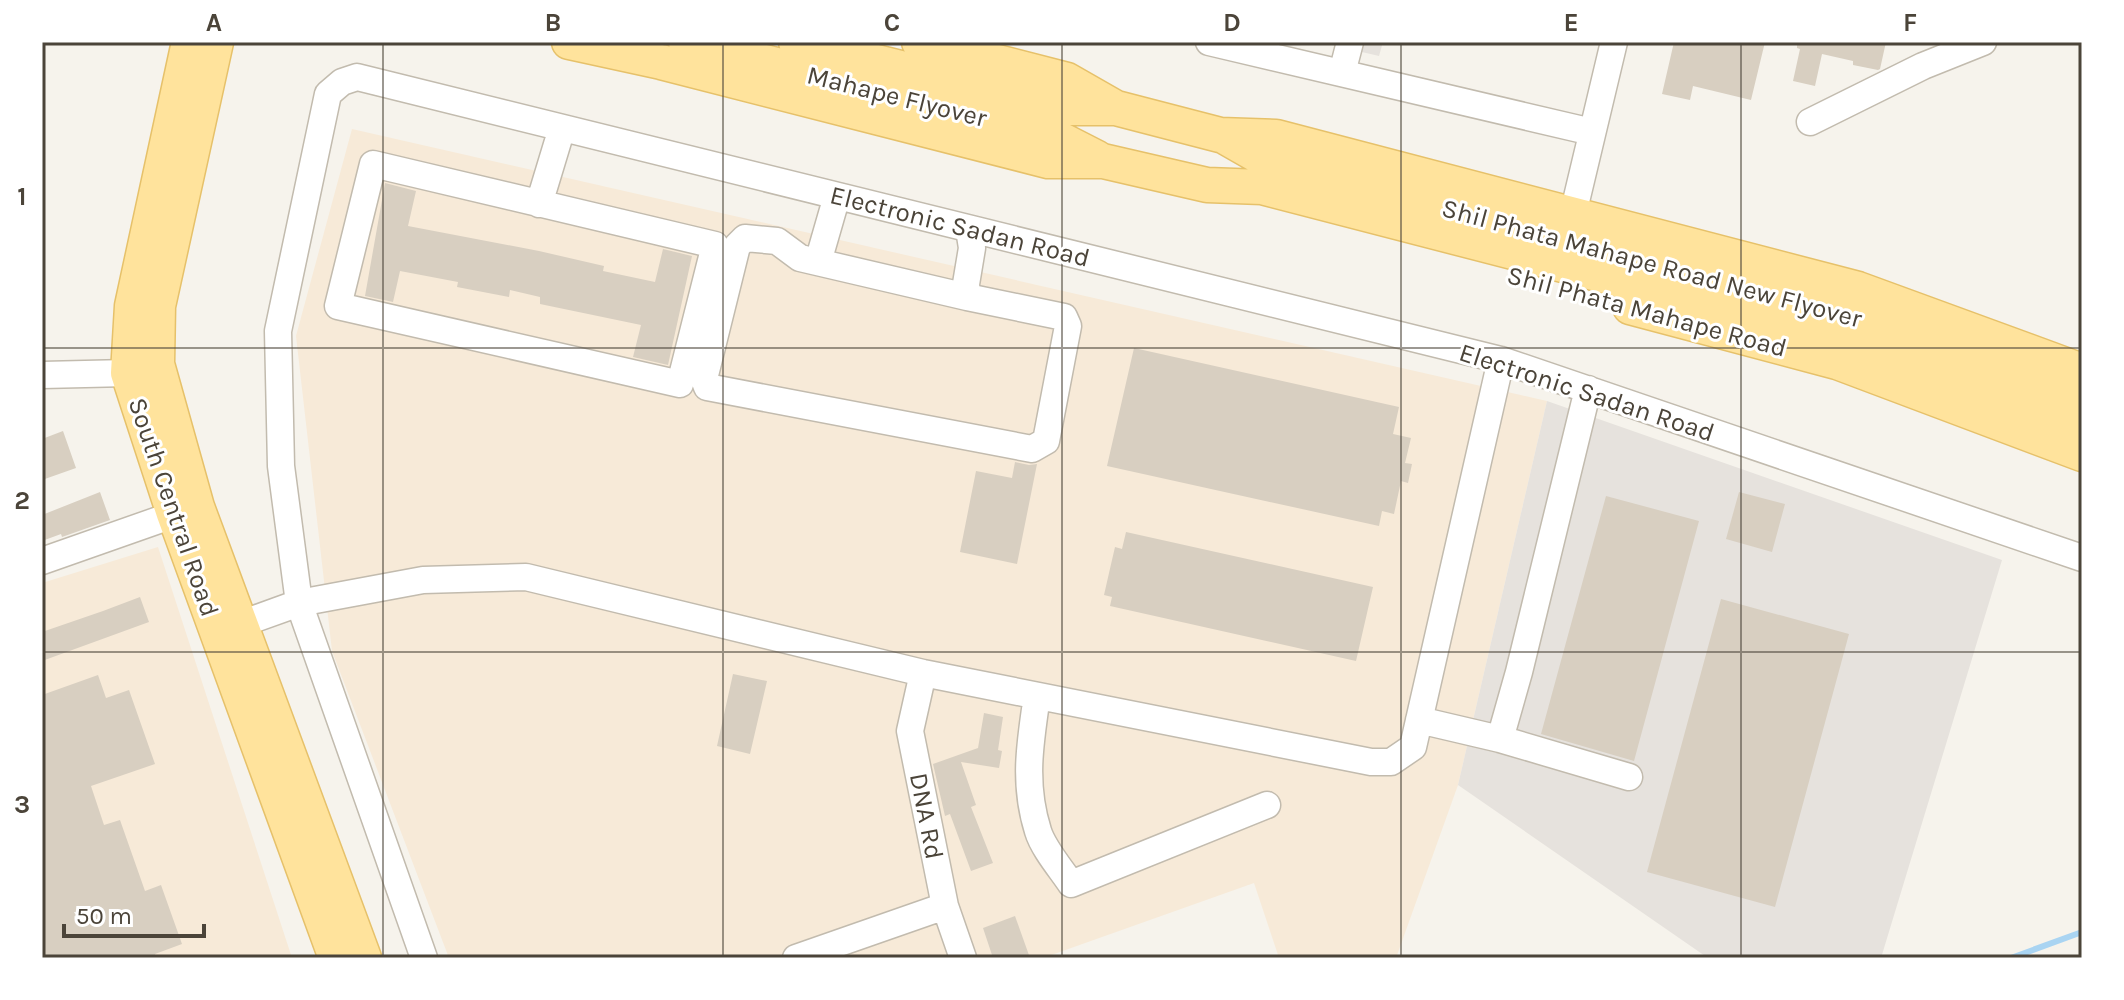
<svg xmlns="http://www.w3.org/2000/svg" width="2124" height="1000" font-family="Karla,sans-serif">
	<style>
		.commercial { fill: #f7ead8 }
		.industrial { fill: #e6e2dd }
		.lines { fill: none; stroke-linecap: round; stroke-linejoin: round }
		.stream { stroke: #a9d4f2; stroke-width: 6 }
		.building { fill: #d8cfc1 }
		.minor-casing { stroke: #c2bbae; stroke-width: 29 }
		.major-casing { stroke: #e6c16a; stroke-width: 37 }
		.path { stroke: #c4b79f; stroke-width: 3; stroke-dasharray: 4 4; stroke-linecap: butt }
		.minor { stroke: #fff; stroke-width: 26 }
		.major { stroke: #ffe39c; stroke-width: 34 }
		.grid { fill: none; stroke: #4b4439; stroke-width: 2; stroke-opacity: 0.55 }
		.labels { text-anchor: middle; stroke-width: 6; stroke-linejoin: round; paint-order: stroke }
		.street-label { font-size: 26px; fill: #4b4439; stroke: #fff }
		.neatline { fill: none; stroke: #4b4439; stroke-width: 3 }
		.grid-label { font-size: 26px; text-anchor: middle; font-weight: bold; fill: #4b4439 }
	</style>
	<rect width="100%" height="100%" fill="#f6f3ec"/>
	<!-- commercial -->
	<path class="commercial" d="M352,129L1547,401L1458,785L1396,958H1279L1254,883L1043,958H449L332,651L296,336Z
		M158,547L292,958H42V583Z"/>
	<!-- industrial -->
	<path class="industrial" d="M1319,42H1383L1379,56Z
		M1547,401L2002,560L1881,958H1708L1458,785Z"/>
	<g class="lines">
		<!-- stream -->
		<path class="stream" d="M2011,958L2082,932"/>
	</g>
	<!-- building -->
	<path class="building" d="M1674,42H1765L1751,100L1693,86L1690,100L1662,94Z
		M1797,42H1886L1880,69L1878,70L1853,65V61L1822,54L1815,86L1793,81L1800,49L1797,48Z
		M385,183L416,191L408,226L539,251L604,266L603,271L655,282L663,249L692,256L668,365L633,357L641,325L540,304V297L510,290L509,297L457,287L458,282L400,271L393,302L365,296Z
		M1134,348L1399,407L1393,434L1411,438L1405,463L1412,464L1408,483L1401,481L1394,514L1382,511L1379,526L1107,466Z
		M63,431L76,468L42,480V439Z
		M1015,462L1029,465L1037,464L1017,564L960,552L976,471L1012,478Z
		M100,492L110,520L62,537L61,534L42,541V515Z
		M1739,492L1785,504L1772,552L1726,539Z
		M1606,496L1699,521L1634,761L1541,734Z
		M1126,532L1373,587L1356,661L1110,606L1112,597L1104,595L1109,573L1115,547L1122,549Z
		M140,597L149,622L42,661V632L103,611Z
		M1721,599L1849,634L1775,907L1647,872Z
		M733,674L767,681L750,754L717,746Z
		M98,675L106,698L129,690L155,764L91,786L104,825L120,820L145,891L161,885L182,944L155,954L156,958H42V695Z
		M984,713L1003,717L998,750L1002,751L999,768L961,762L976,805L971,807L993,863L971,871L950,814L945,816L933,764L978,748Z
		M1015,916L1030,958H993L983,928Z"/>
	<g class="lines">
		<defs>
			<path id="minor" d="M1209,42L1592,132
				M1342,73L1350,42
				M1810,122L1923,66L1983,42
				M373,164L715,245L680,384L338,306Z
				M539,204L562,128
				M1573,214L1614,42
				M818,262L837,196
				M967,297L800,258L777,241L745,238L737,246L704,379L707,387L1032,449L1046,441L1068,326L1064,317L967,297L966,284L972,248L969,229
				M42,375L128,373L146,367
				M42,561L190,509
				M224,630L299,603L423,580L526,577L923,673L1371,762H1391L1413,747L1501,360
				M923,673L910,731L945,906L963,958
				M1037,696C1030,743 1023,784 1038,831C1043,848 1061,869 1071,884L1267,805
				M1419,720L1500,739L1629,777
				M1500,739L1519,672L1588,389
				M424,958L299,603L281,466L278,331L328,94L342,82L357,77L1501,360L2082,558
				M796,958L945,906"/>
			<path id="major" d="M189,42L132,306L128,373L174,514L336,958
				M216,42L158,306L157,364L197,507L364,958
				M569,42L661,62L1048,161H1103L1207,185L1262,187L1844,338L2082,425
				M686,42L1054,136L1097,158
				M796,42L1061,108H1116
				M919,42L1067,80L1116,108L1220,135L1276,137L1858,289L2082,371
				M1227,138L1269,162L1851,314L2082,397
				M1630,307L1837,362L2082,454"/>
		</defs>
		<!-- minor casing -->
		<use href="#minor" class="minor-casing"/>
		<!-- major casing -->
		<use href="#major" class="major-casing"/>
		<!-- path -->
		<path class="path" d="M42,225L44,223"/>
		<!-- minor -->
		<use href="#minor" class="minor"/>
		<!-- major -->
		<use href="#major" class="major"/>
	</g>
	<!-- grid -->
	<path class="grid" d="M383,42V958M723,42V958M1062,42V958M1401,42V958M1741,42V958M42,348H2082M42,652H2082"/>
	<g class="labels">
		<!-- street labels -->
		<g class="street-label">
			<text transform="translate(897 96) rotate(14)" y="9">Mahape Flyover</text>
			<text transform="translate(960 226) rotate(14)" y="9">Electronic Sadan Road</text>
			<text transform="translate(1652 263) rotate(15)" y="9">Shil Phata Mahape Road New Flyover</text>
			<text transform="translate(1647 311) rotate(15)" y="9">Shil Phata Mahape Road</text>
			<text transform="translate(1587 392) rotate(18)" y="9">Electronic Sadan Road</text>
			<text transform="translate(174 507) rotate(71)" y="9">South Central Road</text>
			<text transform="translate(927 816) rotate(79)" y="9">DNA Rd</text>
		</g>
	</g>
	<!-- border -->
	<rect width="2124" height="1000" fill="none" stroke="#ffffff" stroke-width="88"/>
	<!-- scale -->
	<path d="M64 924v12h140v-12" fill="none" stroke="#4b4439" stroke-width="4"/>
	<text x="76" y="924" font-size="24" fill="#4b4439" stroke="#ffffff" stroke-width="6" paint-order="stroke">50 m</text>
	<rect x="44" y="44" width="2036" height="912" class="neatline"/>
	<g class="grid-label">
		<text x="214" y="31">A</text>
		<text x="553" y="31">B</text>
		<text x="892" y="31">C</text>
		<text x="1232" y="31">D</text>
		<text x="1571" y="31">E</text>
		<text x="1910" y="31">F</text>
		<text x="22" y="205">1</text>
		<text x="22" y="509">2</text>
		<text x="22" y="813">3</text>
	</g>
</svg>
